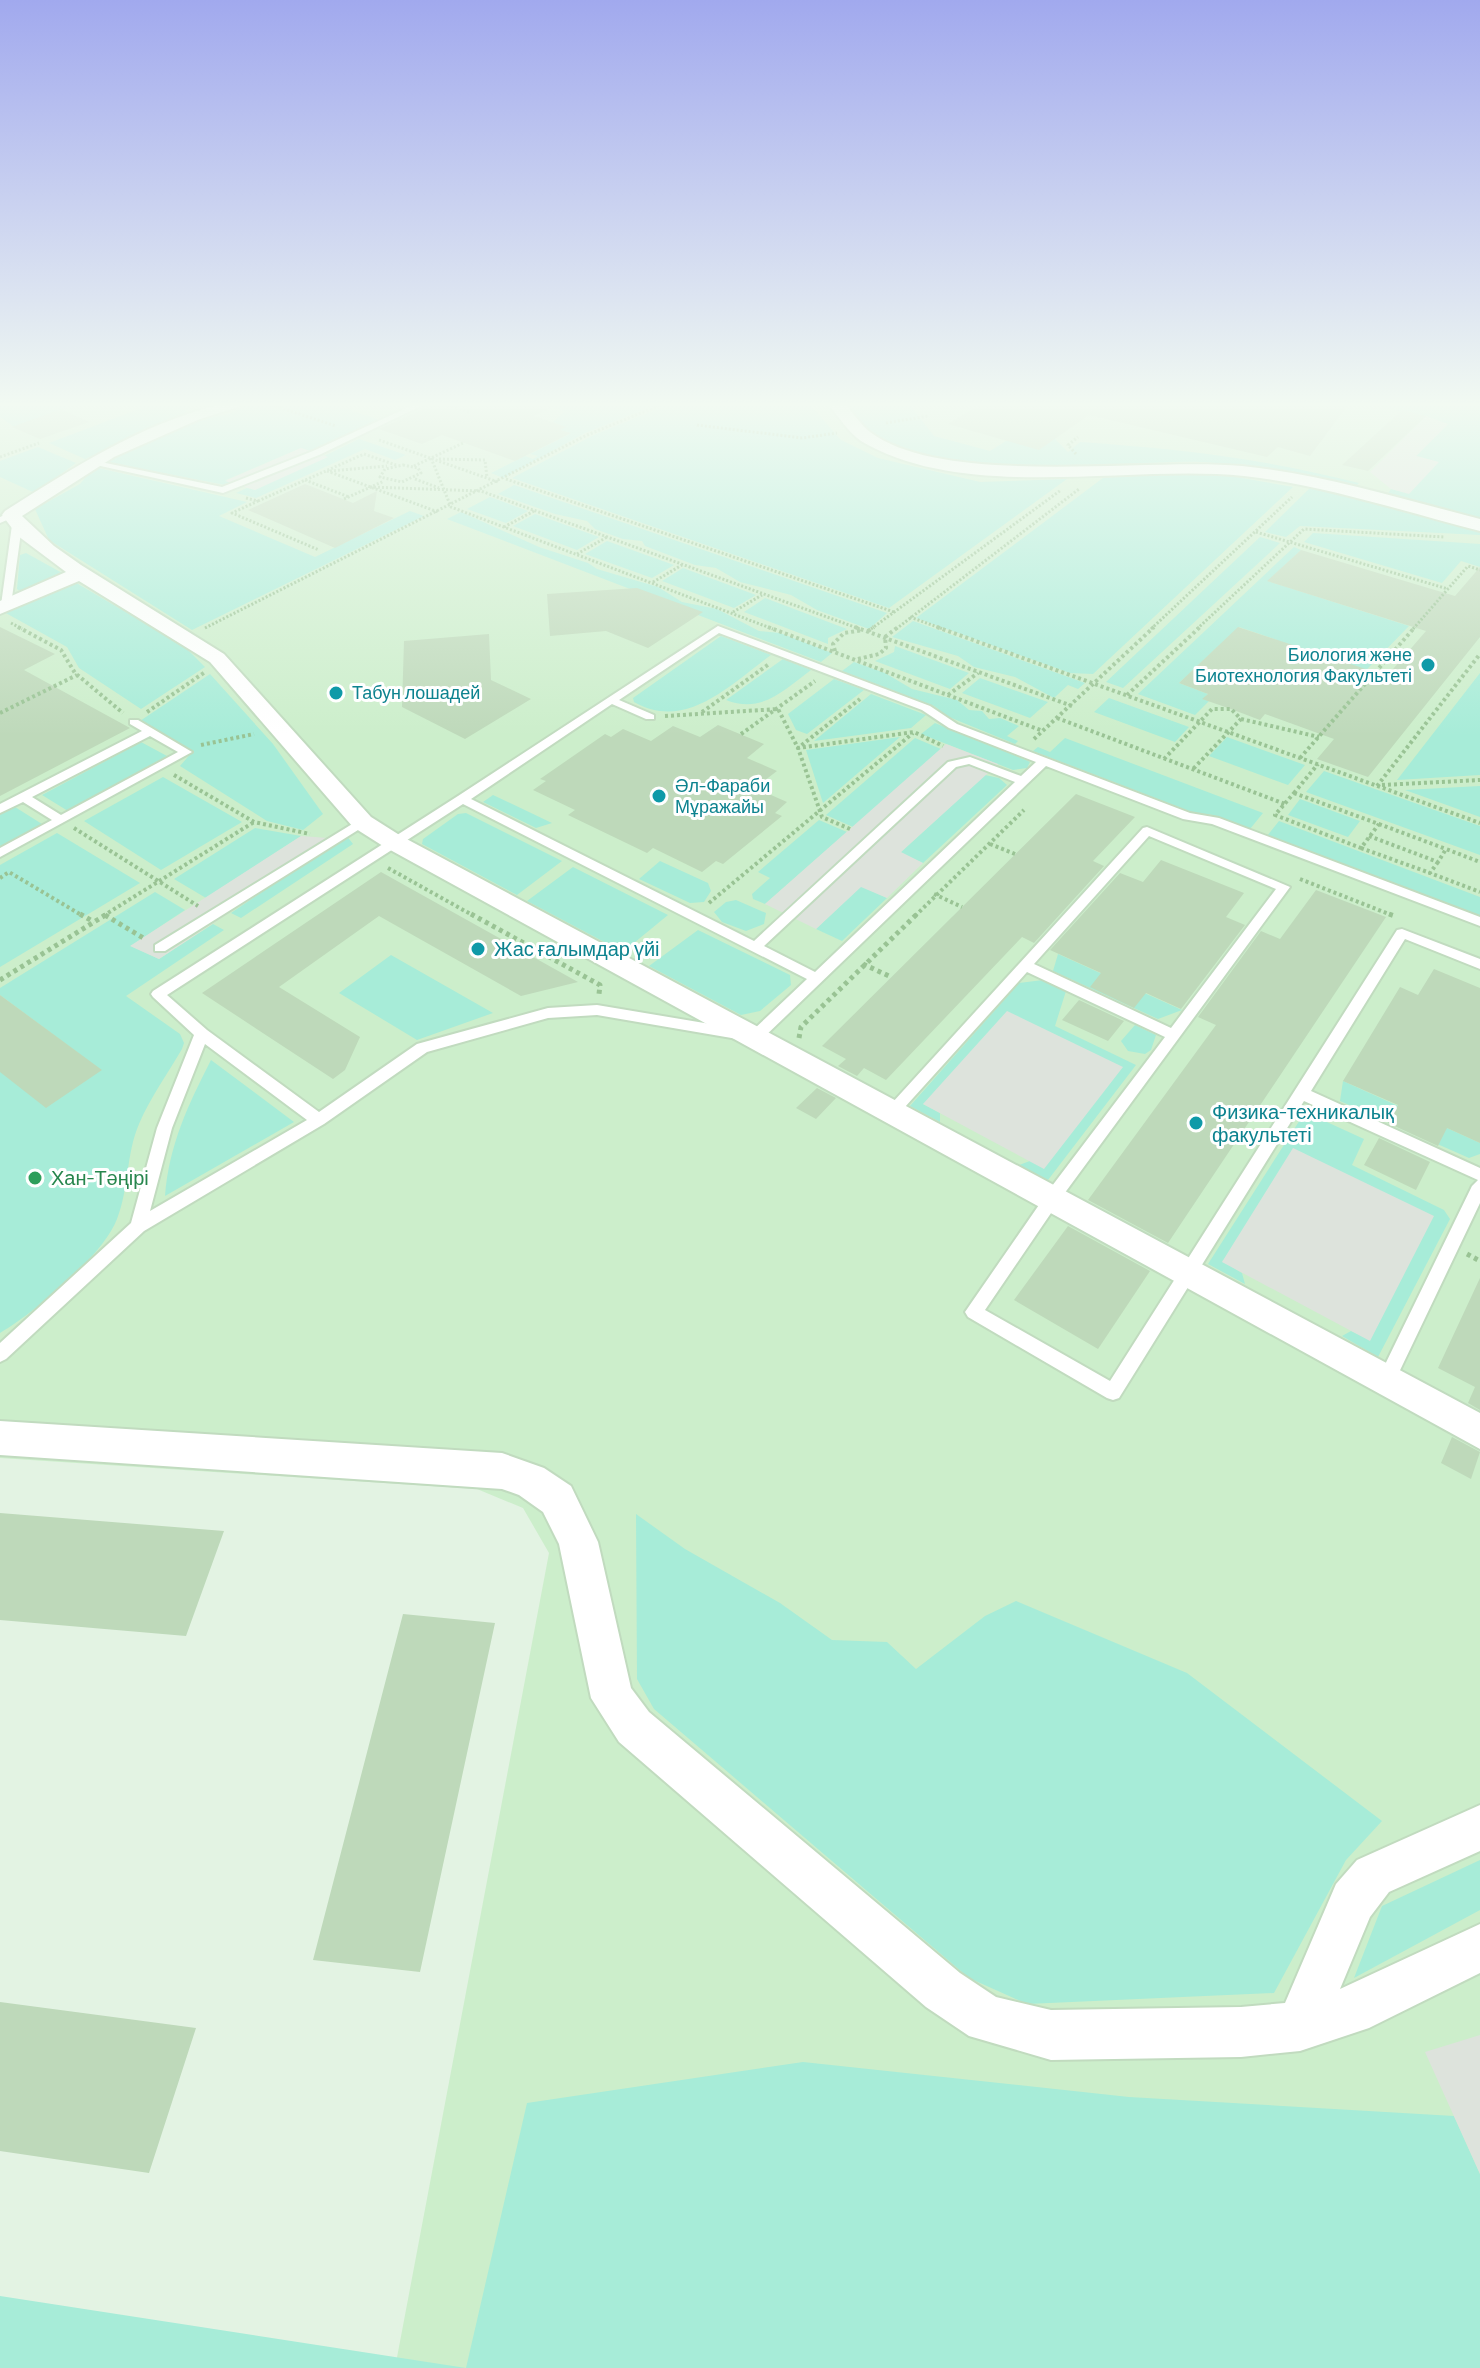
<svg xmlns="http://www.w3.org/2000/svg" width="1480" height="2368" font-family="Barlow,sans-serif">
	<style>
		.education { fill: #cceecb }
		.green { fill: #a7ecd8 }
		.parking { fill: #dde3dc }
		.building { fill: #bed9ba }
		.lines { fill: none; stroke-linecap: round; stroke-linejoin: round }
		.service-casing { stroke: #c1dbbf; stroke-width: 4 }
		.minor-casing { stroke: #c1dbbf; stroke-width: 4 }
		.path-far2 { stroke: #99c394; stroke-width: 3; stroke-dasharray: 2 2; stroke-linecap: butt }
		.path-far1 { stroke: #99c394; stroke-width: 4; stroke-dasharray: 3 3; stroke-linecap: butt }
		.path { stroke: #99c394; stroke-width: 5; stroke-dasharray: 4 4; stroke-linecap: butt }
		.service { fill: #fff; fill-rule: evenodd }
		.minor { fill: #fff; fill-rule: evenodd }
		.culture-dot { fill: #0f9aa8; stroke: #fff; stroke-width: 3 }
		.leisure-dot { fill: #2e9e5b; stroke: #fff; stroke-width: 3 }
		.labels { text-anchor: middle; stroke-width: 6; stroke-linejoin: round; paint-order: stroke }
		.far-culture-label { font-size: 18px; fill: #0d838f; stroke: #fff; text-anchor: start }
		.culture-label { font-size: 20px; fill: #0d838f; stroke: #fff; text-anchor: start }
		.leisure-label { font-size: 20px; fill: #27864d; stroke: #fff; text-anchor: start }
	</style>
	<rect width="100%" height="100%" fill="#e3f3e3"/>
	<!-- education -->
	<path class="education" d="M0,405H1462L1480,410V2368H395L549,1553L523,1508L477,1489L0,1458Z"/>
	<!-- green -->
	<path class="green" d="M0,405H74L61,409L67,413L19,430L0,417Z
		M136,405H191L183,415L85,459L49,443L142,408Z
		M247,405H334L380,420L311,451L301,448L226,480L233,483L225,485L106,462L193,421L229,414Z
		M546,405H655L585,433L503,478L491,473L525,456L533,459L538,456L530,454L570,434L560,430L565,427L553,422L565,411Z
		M667,405H810L841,440L878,458L980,482L1067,479L889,608L512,478L594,435Z
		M845,405H910L934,436L990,451L1006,441L1055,439L1068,452L1080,442C1180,449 1261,458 1359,483L1353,489C1304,478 1254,465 1204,462C1125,458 883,494 845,405Z
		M1376,405H1480V518L1387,495L1391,489L1409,493L1438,462L1416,456L1448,424Z
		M359,439L406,455L395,460L365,449L256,498L236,493L247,488L255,490Z
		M38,447L76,463L35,493L0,477V461Z
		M94,467L247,502L219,516L315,557L410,511L424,516L192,630L49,540L35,509L80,484Z
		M1172,474L1225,475L1293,487L1093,674L1070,673L916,618L1103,478Z
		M514,485L887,613L869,629L817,610L791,595L740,582L716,568L695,565L645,546L642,541L623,539L595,529L587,521L555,514L498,494Z
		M1311,487L1480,529V535L1300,526L1286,537L1265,532Z
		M490,497L528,511L506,523L467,509Z
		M461,512L539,547L588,563L597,569L658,587L682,602L717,609L759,631L780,633L832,653L821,662L447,519Z
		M535,514L599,537L577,550L513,526Z
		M1313,533L1480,544V567L1461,561L1442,583L1304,542Z
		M1260,537L1280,543L1123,688L1106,682Z
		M607,541L674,565L652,578L585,554Z
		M1294,547L1301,550L1268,581L1409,626L1340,697L1277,640L1239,627L1179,683L1208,694L1203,699L1209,701L1195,715L1138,694Z
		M26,553L64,574L20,591L17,589L20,555Z
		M683,568L756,595L734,608L662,581Z
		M73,581L185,647L205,667L141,709L79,668L67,647L4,612Z
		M765,598L847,629L828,638V644L744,612Z
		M913,621L1085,683L1078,689L1068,685L1054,698L1015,677L974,667L958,656L892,637Z
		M721,636L771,655C731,684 686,732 634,702L633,698Z
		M895,646L969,673L950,689L875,661L894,652Z
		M783,659L811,670C784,690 762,714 726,700Z
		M854,662L885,673L912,689L957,700L969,710L982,711L989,719L1000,718L1019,726L1007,736L1018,741L1015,744L949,717L934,706L842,671Z
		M1480,673V775L1397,780Z
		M210,674L273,744L323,814L303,830L267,821L180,766L193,751L140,721Z
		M980,678L1048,702L1030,718L962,693Z
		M834,679L864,690L807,734L796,730L788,714Z
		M871,694L926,715L911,728L814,741Z
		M1109,698L1189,727L1175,742L1094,712Z
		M935,723L1026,760L1030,762L1027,768L1013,770L921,734Z
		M900,737L823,803L806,750Z
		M1227,737L1305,765L1288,785L1209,756Z
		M915,738L941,749L853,827L826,815Z
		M1065,738L1263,813L1250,829L1213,815L1194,813L1033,751L1038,747L1050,752Z
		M141,742L167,756L68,811L42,795Z
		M1324,771L1480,826V855L1306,792Z
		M985,775L999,778L1007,785L923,863L900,853Z
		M163,777L242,822L161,870L84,821Z
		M1480,786V817L1405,790Z
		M493,795L552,823L536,828L483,802Z
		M1300,799L1360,821L1348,837L1288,815Z
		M15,807L42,824L0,847V814Z
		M466,813L562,861L517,895L422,844L423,839L458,814Z
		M819,820L847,832L765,904L753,899L752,894L770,878L758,872Z
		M1279,821L1480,897V917L1267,836Z
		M255,828L301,836L206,898L174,879Z
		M57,833L140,883L0,967V865Z
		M346,835L353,844L241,918L231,913Z
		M660,861L708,883L711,891L704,902L690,903L639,879Z
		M573,867L668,915L623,952L527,901Z
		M861,886L887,898L842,941L816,929Z
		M155,892L185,910L131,946L159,959L213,924L224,930L126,996L180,1034L184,1043L182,1049C168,1073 150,1098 139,1124C126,1154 129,1189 117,1219C103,1256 34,1313 0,1333V1072L101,1070L0,995V988Z
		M736,900L766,913L764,924L746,931L722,922L714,912L726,902Z
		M698,930L790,975L791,985L760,1011L741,1015L649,966Z
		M1058,954L1182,1010L1158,1019L1053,971Z
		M391,955L493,1013L417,1040L339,993Z
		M1043,980L1066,991L1055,1026L1136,1065L1048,1180L1019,1165L1030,1161L1044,1168L1122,1067L923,1104L940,1113V1122L910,1106L1019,983Z
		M1135,1025L1156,1035L1151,1050L1145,1054L1128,1051L1121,1041Z
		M211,1060L294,1122L165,1196C169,1145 188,1105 211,1060Z
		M1343,1081L1480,1143V1154L1469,1158L1340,1101Z
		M1305,1112L1364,1139L1352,1165L1444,1210L1450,1219L1378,1357L1342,1336L1351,1331L1370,1340L1433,1216L1222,1261L1242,1273L1245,1284L1208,1264Z
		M636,1514L685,1549L780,1603L832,1640L887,1642L916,1669L985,1616L1016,1601L1187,1673L1382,1821L1346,1860L1274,1993L1027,2004L969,1978L654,1709L637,1679Z
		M1480,1860V1910L1354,1978L1382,1906Z
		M803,2062L1129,2097L1454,2116L1480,2174V2368H0V2296L466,2368L527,2103Z"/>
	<!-- parking -->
	<path class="parking" d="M1426,416L1448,424L1416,456L1439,462L1409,494L1391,489L1370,472Z
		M301,448L328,457L255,490L225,481Z
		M946,744L998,764L901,852L923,863L887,898L861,887L816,929L765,904Z
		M301,836L341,839L159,959L130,946Z
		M1007,1011L1123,1067L1044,1169L923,1104Z
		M1293,1148L1434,1216L1370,1341L1222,1262Z
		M1480,2035V2174L1425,2052Z"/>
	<!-- building -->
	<path class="building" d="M432,405H557L534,416L566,427L560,430L571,433L515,461L442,435L422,444L379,429Z
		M979,405H1348L1310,456L1278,447L1267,457L1089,415L1039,450L948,424Z
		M61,409L89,422L40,439L12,427Z
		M1402,410L1426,416L1368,471L1342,465Z
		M305,484L353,503L377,491L374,511L394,518L335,548L248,510Z
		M1301,550L1455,596L1480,567V637L1368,777L1317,759L1334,739L1265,714L1260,720L1231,709L1202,699L1208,694L1179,683L1238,627L1387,676L1426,631L1267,581Z
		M637,588L703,612L648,648L606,631L550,636L547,594Z
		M0,627L55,654L24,670L130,728L0,796Z
		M489,634L491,680L531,699L465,739L402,707L404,641Z
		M718,725L764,744L747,758L777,771L755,788L787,802L775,813L782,816L723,864L716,861L702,872L653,848L647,853L568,815L575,810L533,790L546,781L540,779L605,734L611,737L623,729L651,741L673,726L700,737Z
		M1076,794L1135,817L1093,861L1104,866L1034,943L1022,937L886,1080L864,1068L857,1076L838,1066L846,1059L822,1046Z
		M1161,860L1244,893L1226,917L1245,925L1181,1009L1146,993L1134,1008L1090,987L1101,973L1050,950L1120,873L1143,882Z
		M381,872L578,982L521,996L379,916L279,987L360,1037L345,1070L333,1079L202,993Z
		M1316,890L1386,917L1168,1243L1088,1200L1216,1025L1198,1017L1261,931L1280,939Z
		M1434,969L1480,988V1143L1447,1128L1438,1146L1388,1123L1398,1105L1343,1081L1400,987L1418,995Z
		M0,995L102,1070L46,1108L0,1072Z
		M1079,1000L1124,1021L1108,1041L1062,1020Z
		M817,1088L836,1098L816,1119L796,1108Z
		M1379,1138L1430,1162L1416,1190L1364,1165Z
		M1068,1226L1150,1271L1098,1349L1014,1300Z
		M1480,1278V1410L1468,1403L1475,1387L1438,1368Z
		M1452,1437L1480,1452L1471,1479L1441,1463Z
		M0,1513L224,1531L186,1636L0,1620Z
		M403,1614L495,1623L420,1972L313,1960Z
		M0,2002L196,2028L149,2173L0,2151Z"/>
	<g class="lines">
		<defs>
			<path id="service" d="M413,405H423L319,455L223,493L87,463L91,460L222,487L313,451Z
				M11,512L14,513V517L0,523V517Z
				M17,522L22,525L11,605L6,608L1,605L12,525Z
				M718,626L930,706L957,724L1190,813L1219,818L1480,917V926L1212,824L1183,819L1046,766L760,1041L755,1042L597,1015L548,1018L427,1052L324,1124L144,1231L6,1359L0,1362V1343L131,1223L157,1128L194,1035L153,997L151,994L153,991L458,796ZM719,633L922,710L949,728L1036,762L1021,776L970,757L948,762L754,941L471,799L612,704L646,719H654V715L619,700ZM969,764L1015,782L815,972L764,946L956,767ZM463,804L807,979L752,1031L597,1005L548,1008L417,1044L319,1112L207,1030L167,995ZM205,1044L307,1120L150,1211L172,1128Z
				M130,720H138L192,752L0,857V848L52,820L23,802L0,813V804L142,731L130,724ZM150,736L178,752L61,815L32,797Z
				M362,818L366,819V825L165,951H155V945Z
				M1147,827L1290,887L1064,1194L985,1310L1110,1381L1397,930L1402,929L1480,959V969L1405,939L1311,1091L1480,1168V1203L1392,1387L1386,1389L1380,1387L1377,1381L1472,1186L1478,1180L1304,1101L1119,1398L1113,1400L1107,1398L968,1317L965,1312L1052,1186L1165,1037L1027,972L895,1118L890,1120L882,1114L1143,828ZM1149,836L1276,889L1171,1028L1034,964Z"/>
			<path id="minor" d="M218,405H244L200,419L114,457L22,516L54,546L81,565L224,654L371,817L401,836L1480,1413V1449L383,846L353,827L210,662L79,581L0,614V601L66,572L18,536L2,515L5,511C73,468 139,425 218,405Z
				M829,405H846C853,413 861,425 870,432C944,488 1149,457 1242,466C1323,474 1402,499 1480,519V531C1402,511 1324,485 1244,476C1128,464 965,503 861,441C849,433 838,416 829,405Z
				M0,1421L502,1453L544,1468L571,1486L598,1542L631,1688L649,1712L960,1973L996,1997L1051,2010L1241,2007L1285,2003L1336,1884L1357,1860L1480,1805V1851L1389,1892L1370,1917L1340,1989L1480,1924V1973L1369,2028L1300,2051L1241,2057L1051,2060L969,2036L926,2007L619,1742L591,1698L559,1544L543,1512L519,1495L502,1489L0,1455Z"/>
		</defs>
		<!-- service casing -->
		<use href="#service" class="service-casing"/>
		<!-- minor casing -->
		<use href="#minor" class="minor-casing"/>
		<!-- path-far2 -->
		<path class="path-far2" d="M272,405L336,426
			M448,405L469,412
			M886,423L928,416
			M697,425L802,438L837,433
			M379,440L498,482
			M1076,454L1068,445L1078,437
			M0,457L39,443
			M431,458L451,507L773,629
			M439,459L485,460L487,478
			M403,465L418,468L421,473L402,482L380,477L385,469Z
			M414,466L463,443
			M327,471L438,512
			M330,471L387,466
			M415,479L439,488
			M506,479L894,612
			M305,480L349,497
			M370,487L481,491L860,629
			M246,498L258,501L232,513L319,550
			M344,499L384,481
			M258,501L364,454L396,465
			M504,527L534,511
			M1256,532L1448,589
			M577,554L607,537
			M653,582L682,565
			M733,612L762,595
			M910,617L943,629
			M11,623L22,629
			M205,628L587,435L661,405
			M871,629L1061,490
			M896,629L1079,489
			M1151,629L1292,497
			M1197,629L1304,529L1444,537
			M1413,629L1468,566L1480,570"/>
		<!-- path-far1 -->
		<path class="path-far1" d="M18,627L61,650L75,673L123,713
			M768,627L1043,731
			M855,627L1072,706
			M937,627L1480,823
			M868,631L874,627
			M835,651L833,644L844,633L863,630
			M858,659L879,654L886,648L885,637L898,627
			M948,695L978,673
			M1127,695L1200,627
			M147,712L205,672
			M702,712L769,664
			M0,713L77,675
			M665,716L778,709L798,748L914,732L943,746
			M1057,718L1285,804
			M1241,719L1319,737
			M741,734L815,681
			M1034,739L1154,627
			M201,745L254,734
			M1300,758L1415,627
			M1164,759L1212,709H1231L1241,719L1193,769
			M174,775L254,822L310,834
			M1382,785L1480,780
			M1377,786L1480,654
			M1294,793L1318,764
			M1294,793L1379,824L1361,848L1275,815Z
			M1379,824L1446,849
			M74,828L198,906
			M850,829L822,817L798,748L860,699
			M1369,836L1438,862L1446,849L1480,862
			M990,844L1015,854
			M1361,848L1430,873
			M1438,862L1430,873L1480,892
			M388,868L474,916
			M0,878L9,872L83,916
			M1300,879L1394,916
			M934,894L962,907
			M709,903L913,733
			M103,916L254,822
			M915,916L1024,810"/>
		<!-- path -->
		<path class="path" d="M80,914L94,922
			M471,914L600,985L599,994
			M1389,914L1395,916
			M105,915L145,939
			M863,964L891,977
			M0,980L107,914
			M799,1038L801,1027L917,914
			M1467,1254L1480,1261"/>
		<!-- service -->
		<use href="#service" class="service"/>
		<!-- minor -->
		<use href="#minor" class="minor"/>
	</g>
	<!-- sky -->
	<linearGradient id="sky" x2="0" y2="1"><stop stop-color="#a1a9ee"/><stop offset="0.55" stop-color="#f2faf2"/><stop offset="1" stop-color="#f2faf2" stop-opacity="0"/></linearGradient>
	<rect width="1480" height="736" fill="url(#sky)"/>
	<!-- markers -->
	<g class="culture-dot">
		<circle cx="1428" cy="665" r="8"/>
		<circle cx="336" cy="693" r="8"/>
		<circle cx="659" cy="796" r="8"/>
		<circle cx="478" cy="949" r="8"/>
		<circle cx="1196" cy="1123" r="8"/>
	</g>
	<circle class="leisure-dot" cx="35" cy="1178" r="8"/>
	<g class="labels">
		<!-- far-culture labels -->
		<g class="far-culture-label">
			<text x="1412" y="661" text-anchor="end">Биология және<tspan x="1412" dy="21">Биотехнология Факультеті</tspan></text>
			<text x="352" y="699">Табун лошадей</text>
			<text x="675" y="792">Әл-Фараби<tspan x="675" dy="21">Мұражайы</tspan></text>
		</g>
		<!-- culture labels -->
		<g class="culture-label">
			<text x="494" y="956">Жас ғалымдар үйі</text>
			<text x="1212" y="1119">Физика-техникалық<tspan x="1212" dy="23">факультеті</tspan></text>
		</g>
		<!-- leisure labels -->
		<g class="leisure-label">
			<text x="51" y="1185">Хан-Тәңірі</text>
		</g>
	</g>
</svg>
